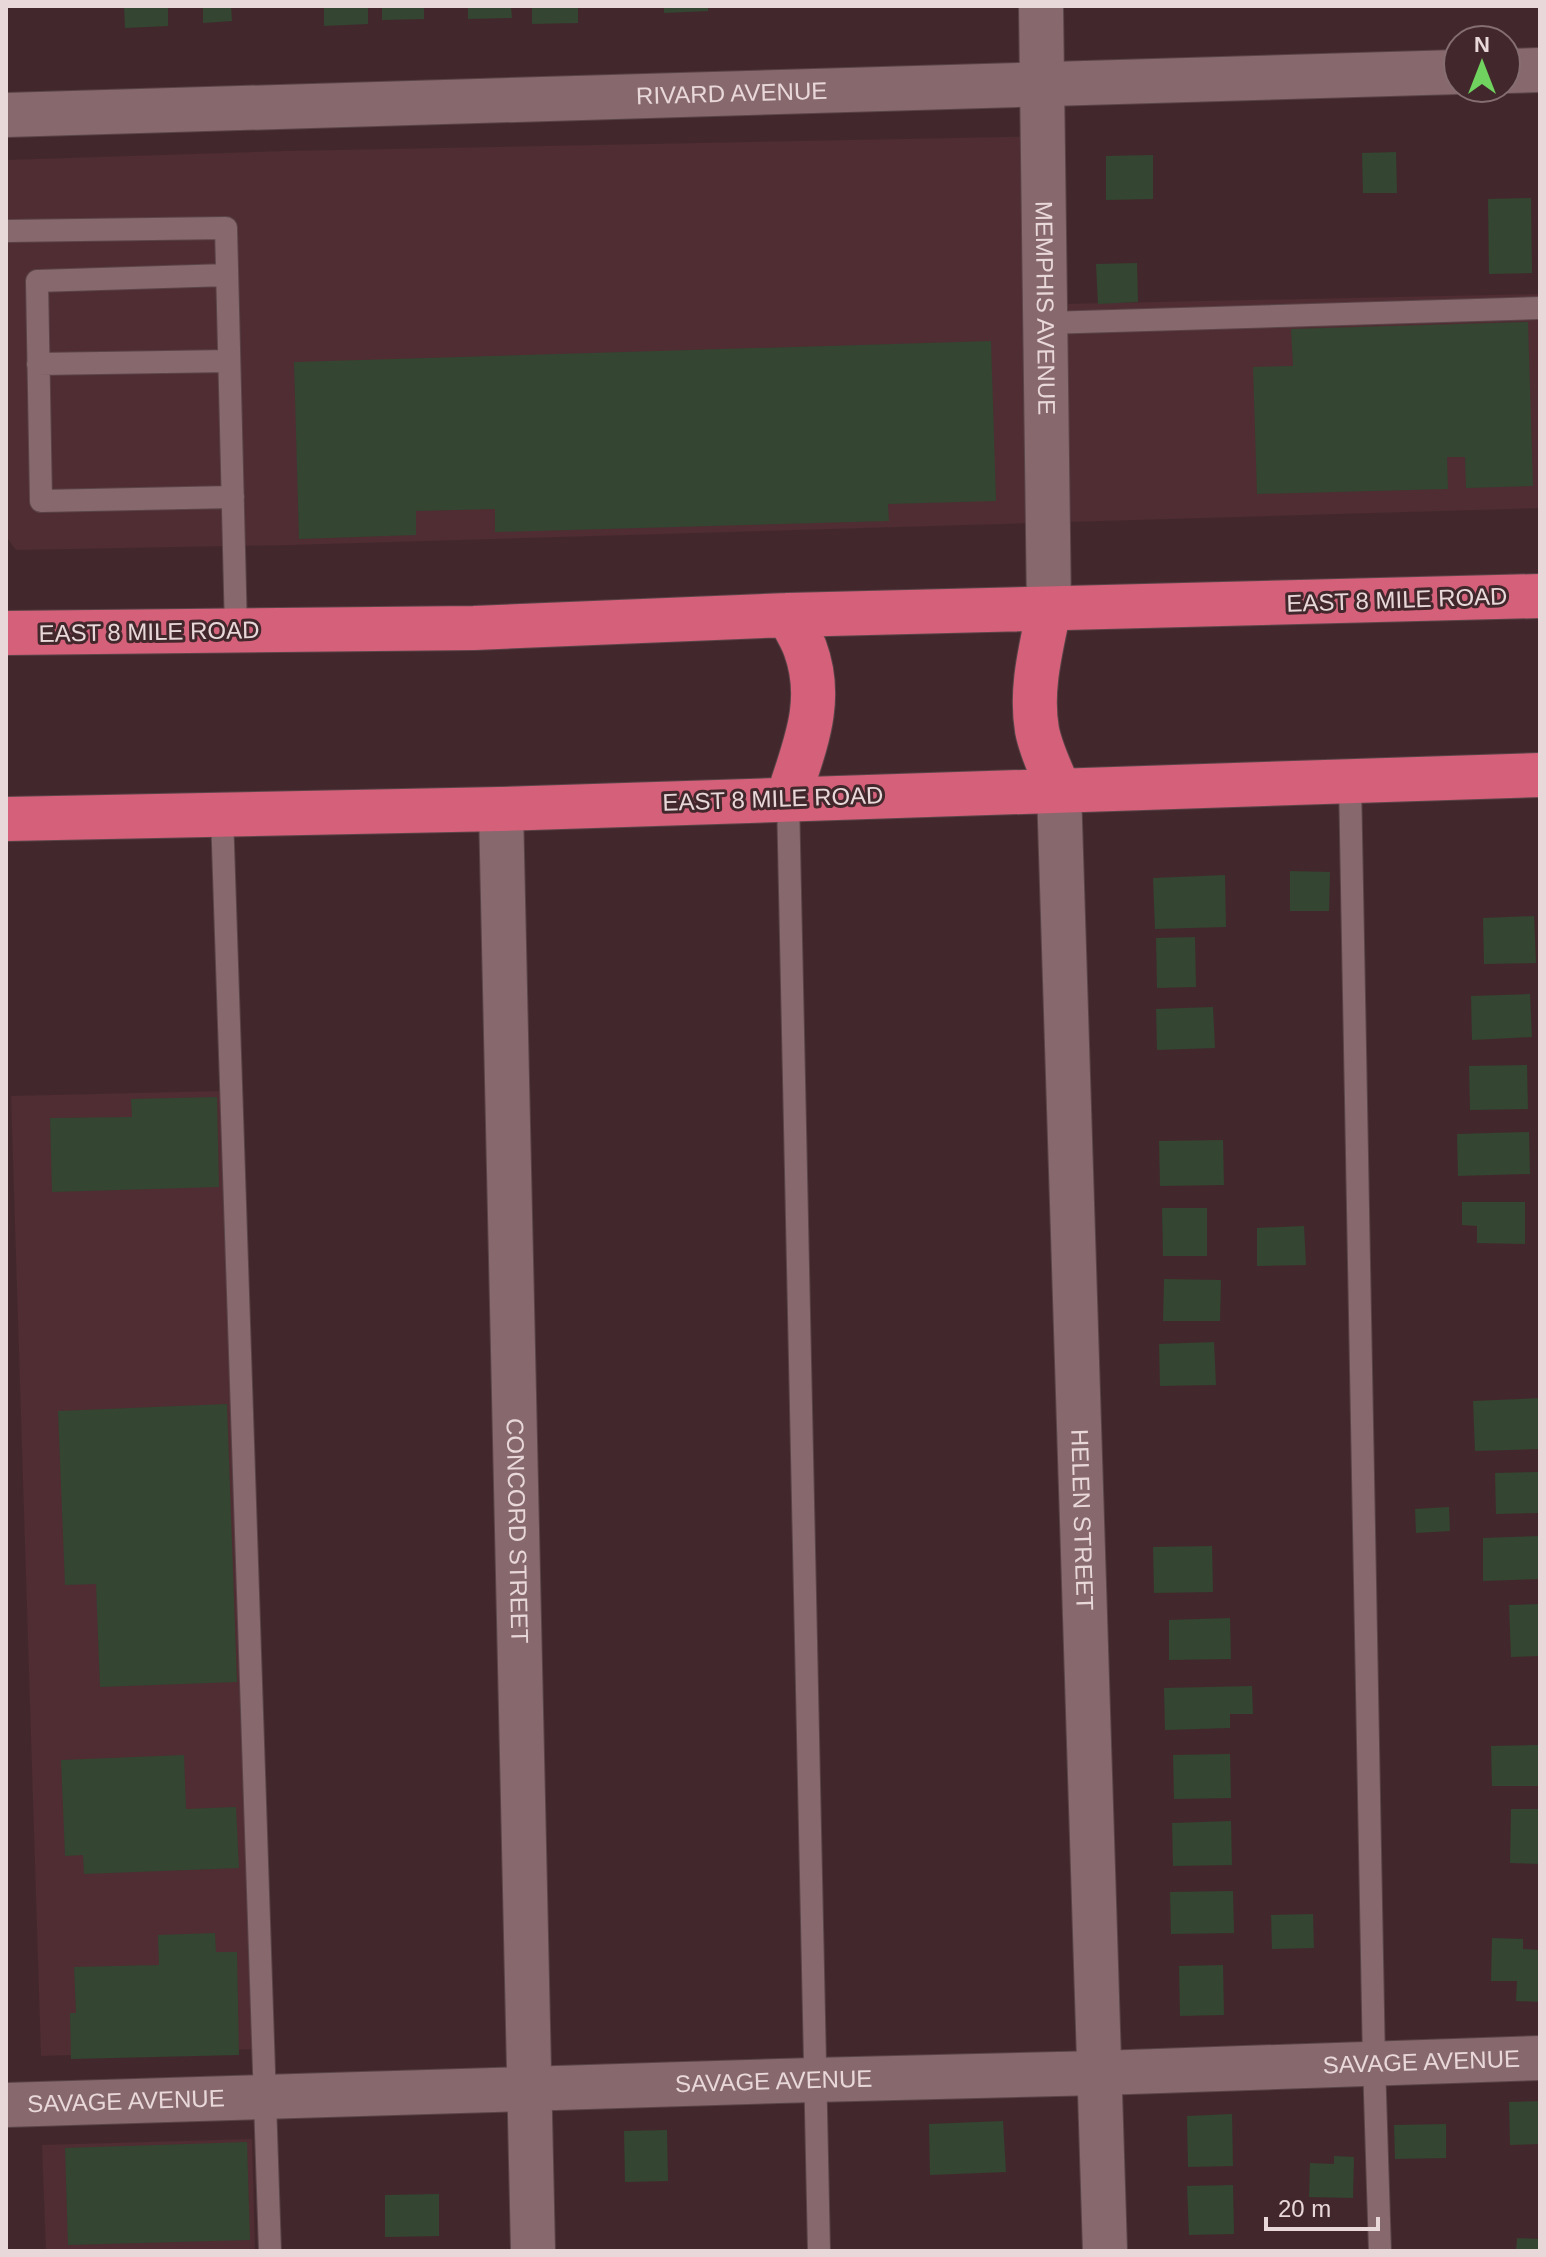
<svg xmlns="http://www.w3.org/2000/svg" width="1546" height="2257" font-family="Arial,sans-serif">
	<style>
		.built { fill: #4f2d33 }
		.building { fill: #344531 }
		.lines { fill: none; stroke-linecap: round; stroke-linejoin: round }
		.lane-casing { stroke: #5a4448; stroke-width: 24 }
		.street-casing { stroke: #5a4448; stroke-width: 46 }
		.highway-casing { stroke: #5a4448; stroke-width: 46 }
		.lane { stroke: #87686d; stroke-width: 22 }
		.street { stroke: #87686d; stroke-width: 44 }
		.highway { stroke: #d4607a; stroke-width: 44 }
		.labels { text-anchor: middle; stroke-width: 6; stroke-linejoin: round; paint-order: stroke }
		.street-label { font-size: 24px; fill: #e9d8da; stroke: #42282c }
	</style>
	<rect width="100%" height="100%" fill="#42282c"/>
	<!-- built -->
	<path class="built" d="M1060,136L1062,304L1540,294V508L290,545L16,550L6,536V160L285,151Z
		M224,1091L253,2049L41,2056L11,1096Z
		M252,2139L255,2251H46L42,2145Z"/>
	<!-- building -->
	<path class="building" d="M124,6H168V26L125,28Z
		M203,6H231L232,21L203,23Z
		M324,6H368V24L324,26Z
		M382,6H424V19L382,20Z
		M468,6H511L512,18L468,19Z
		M532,6H578V23L532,24Z
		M664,6H708V11L664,13Z
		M1396,152L1397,193H1363L1362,153Z
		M1153,155V199L1106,200V156Z
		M1531,198L1532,273L1489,274L1488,199Z
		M1137,263L1138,302L1098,304L1096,264Z
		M1528,322L1533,486L1466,488L1465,457H1447L1448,489L1257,494L1253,367L1293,366L1291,329Z
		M991,341L996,501L888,504L889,521L495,532V509L416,511V535L299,539L294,362Z
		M1290,871L1330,872L1329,911H1290Z
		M1225,875L1226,927L1155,929L1153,878Z
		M1534,916L1536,963L1484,964L1483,918Z
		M1195,937L1196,987L1157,988L1156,938Z
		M1530,994L1532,1037L1472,1040L1471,996Z
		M1213,1007L1215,1048L1157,1050L1156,1009Z
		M1527,1065L1528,1109L1470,1110L1469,1066Z
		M217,1097L219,1187L52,1192L50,1118L132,1117L131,1099Z
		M1529,1132L1530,1174L1458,1176L1457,1134Z
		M1223,1140L1224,1185L1160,1186L1159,1141Z
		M1462,1202H1525V1244L1477,1243V1226L1462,1225Z
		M1162,1208H1207V1256H1163Z
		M1304,1226L1306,1265L1257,1266V1228Z
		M1164,1279L1221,1280L1220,1321H1163Z
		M1214,1342L1216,1385L1160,1386L1159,1344Z
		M1540,1398V1449L1475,1451L1473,1401Z
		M227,1404L237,1682L100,1687L96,1584L65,1585L58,1411Z
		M1540,1472V1513L1496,1514L1495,1473Z
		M1449,1507L1450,1531L1416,1533L1415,1509Z
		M1540,1536V1579L1483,1581V1538Z
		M1212,1546L1213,1592L1154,1593L1153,1547Z
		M1540,1604V1656L1511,1657L1509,1605Z
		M1230,1618L1231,1659L1169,1660V1620Z
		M1252,1686L1253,1714H1230V1728L1165,1730L1164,1688Z
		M1540,1745V1786H1492L1491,1746Z
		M1230,1754L1231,1798L1174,1799L1173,1755Z
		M184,1755L186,1809L236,1807L239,1868L84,1874L83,1855L65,1856L61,1760Z
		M1511,1809H1540V1864L1510,1863Z
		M1231,1821L1232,1865L1173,1866L1172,1823Z
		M1233,1891L1234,1933L1171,1934L1170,1892Z
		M1313,1914L1314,1948L1272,1949L1271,1915Z
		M215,1933L216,1952H237L239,2055L71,2059L70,2013H76L74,1967L159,1965L158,1935Z
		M1492,1938L1523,1939V1949L1540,1950V2002L1516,2001L1517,1981H1491Z
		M1223,1965L1224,2015L1180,2016L1179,1966Z
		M1540,2101V2144L1510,2145L1509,2102Z
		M1232,2114L1233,2166L1188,2167L1187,2116Z
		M1003,2121L1006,2172L930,2175L929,2124Z
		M1446,2124V2158L1395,2159L1394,2125Z
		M667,2130L668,2181L625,2182L624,2131Z
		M247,2142L250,2240L68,2245L65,2148Z
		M1334,2156L1354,2157L1353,2198L1309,2197L1310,2163L1334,2164Z
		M1233,2185L1234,2234L1189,2235L1187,2186Z
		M439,2194V2236L385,2237V2195Z
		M1517,2238L1540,2239V2251H1516Z"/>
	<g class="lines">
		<defs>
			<path id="lane" d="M6,231L226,228L236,630
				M227,275L37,281L41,501L233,497
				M1046,323L1540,308
				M38,364L229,361
				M1350,781L1374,2063L1380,2251
				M788,798L819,2251
				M222,815L270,2251"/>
			<g id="street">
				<path id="s1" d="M1041,6L1049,609"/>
				<path d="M1506,71L1540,70"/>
				<path id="s2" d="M6,115L1458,72"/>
				<path id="s3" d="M1059,790L1105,2251"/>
				<path id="s4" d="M501,809L533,2251"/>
				<path id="s5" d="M6,2105L814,2080L1100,2073L1540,2058"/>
			</g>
			<path id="highway" d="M1049,609C1041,649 1030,689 1037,730C1041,751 1051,770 1059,790
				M788,615C794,626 801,637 805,648C825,702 804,747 788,798
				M6,633L474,628L788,615L1540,596
				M6,819L501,809L1540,775"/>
		</defs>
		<!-- lane casing -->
		<use href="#lane" class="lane-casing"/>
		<!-- street casing -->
		<use href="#street" class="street-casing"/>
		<!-- highway casing -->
		<use href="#highway" class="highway-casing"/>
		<!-- lane -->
		<use href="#lane" class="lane"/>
		<!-- street -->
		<use href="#street" class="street"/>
		<!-- highway -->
		<use href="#highway" class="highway"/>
	</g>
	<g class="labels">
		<!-- street labels -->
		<g class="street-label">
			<text dy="8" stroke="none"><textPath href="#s2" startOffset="726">RIVARD AVENUE</textPath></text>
			<text dy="8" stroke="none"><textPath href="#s1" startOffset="302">MEMPHIS AVENUE</textPath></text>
			<text transform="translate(1397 600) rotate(-2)" y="8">EAST 8 MILE ROAD</text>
			<text transform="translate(149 632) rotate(-1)" y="8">EAST 8 MILE ROAD</text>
			<text transform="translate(773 799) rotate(-2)" y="8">EAST 8 MILE ROAD</text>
			<text dy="8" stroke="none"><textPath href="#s3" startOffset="730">HELEN STREET</textPath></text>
			<text dy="8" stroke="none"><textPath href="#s4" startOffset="722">CONCORD STREET</textPath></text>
			<text dy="8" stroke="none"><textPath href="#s5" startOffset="1416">SAVAGE AVENUE</textPath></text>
			<text dy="8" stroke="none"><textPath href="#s5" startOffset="768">SAVAGE AVENUE</textPath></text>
			<text dy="8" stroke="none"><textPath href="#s5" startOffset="120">SAVAGE AVENUE</textPath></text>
		</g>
	</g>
	<!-- border -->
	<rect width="1546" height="2257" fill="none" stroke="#e9d8da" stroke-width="16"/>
	<!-- north arrow -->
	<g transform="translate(1482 64)"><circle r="38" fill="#42282c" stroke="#856e72" stroke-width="2"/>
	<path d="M0-6L14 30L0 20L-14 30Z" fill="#70d35f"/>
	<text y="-12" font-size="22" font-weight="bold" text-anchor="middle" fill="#e9d8da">N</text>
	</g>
	<!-- scale -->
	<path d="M1266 2217v12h112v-12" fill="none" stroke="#e9d8da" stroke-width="4"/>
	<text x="1278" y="2217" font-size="24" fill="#e9d8da" stroke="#42282c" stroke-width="6" paint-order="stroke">20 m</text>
</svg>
